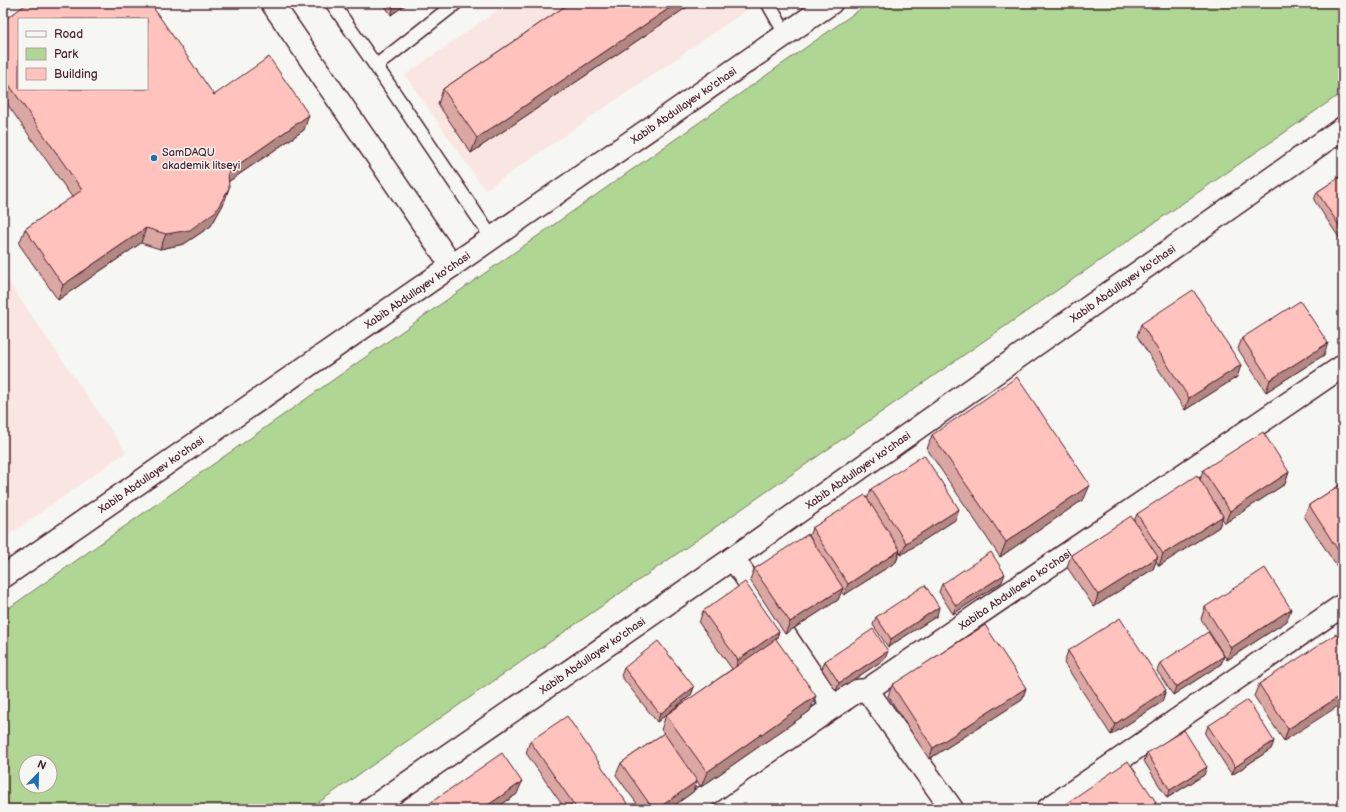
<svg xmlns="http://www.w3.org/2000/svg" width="1346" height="812" font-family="'Balsamiq Sans',sans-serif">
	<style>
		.built { fill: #f9e6e2 }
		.green { fill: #afd692; stroke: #7c7a5e; fill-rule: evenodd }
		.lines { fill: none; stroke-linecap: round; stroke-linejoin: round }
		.lane-casing { stroke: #4a1f2b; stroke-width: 16 }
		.street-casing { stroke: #4a1f2b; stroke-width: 25 }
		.lane { stroke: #f6f6f2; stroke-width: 13 }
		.street { stroke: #f6f6f2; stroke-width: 22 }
		.wall { fill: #dba7a3; stroke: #4a1f2b }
		.shaded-wall { fill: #b28884; stroke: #4a1f2b }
		.building { fill: #ffc2bd; stroke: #4a1f2b; fill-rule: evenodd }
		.poi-dot { fill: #1f6fb2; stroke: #f6f6f2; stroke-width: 1.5 }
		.labels { text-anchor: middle; stroke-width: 3; stroke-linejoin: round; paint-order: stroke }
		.street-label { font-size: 11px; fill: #4a1f2b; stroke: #f6f6f2 }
		.poi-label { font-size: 11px; fill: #4a1f2b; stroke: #f6f6f2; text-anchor: start }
	</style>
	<rect width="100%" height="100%" fill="#f6f6f2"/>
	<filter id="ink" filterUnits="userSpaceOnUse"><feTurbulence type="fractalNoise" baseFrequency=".025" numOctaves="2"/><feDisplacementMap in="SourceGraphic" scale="8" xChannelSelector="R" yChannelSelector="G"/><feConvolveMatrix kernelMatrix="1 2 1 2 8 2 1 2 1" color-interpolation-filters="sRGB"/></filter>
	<g filter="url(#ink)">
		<!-- built -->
		<path class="built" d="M508,3H757L485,190L405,75Z
			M3,274L126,452L3,539Z"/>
		<!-- green -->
		<path class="green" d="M869,3H1343V92L309,809H3V612ZM26,762H50V786H26Z"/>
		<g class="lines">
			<defs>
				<path id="lane" d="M332,3L376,66L492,238
					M768,3L786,35
					M376,66L456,3"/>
				<g id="street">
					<path d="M272,3L452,266"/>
					<path d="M733,558L833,707"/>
					<path id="s1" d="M3,577L831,3"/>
					<path d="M867,690L952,809"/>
					<path id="s2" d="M370,809L733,558L1343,128"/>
					<path id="s3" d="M687,809L833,707L857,691L867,690L1343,366"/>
					<path d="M1048,809L1343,605"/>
				</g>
			</defs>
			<!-- lane casing -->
			<use href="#lane" class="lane-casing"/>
			<!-- street casing -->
			<use href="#street" class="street-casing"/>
			<!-- lane -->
			<use href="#lane" class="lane"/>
			<!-- street -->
			<use href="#street" class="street"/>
		</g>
		<!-- wall -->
		<path class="wall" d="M383,3H408L391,15Z
			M570,3H693L471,153L438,104L443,89Z
			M3,21L214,95L304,130L228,182L229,188L224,203L211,226L184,244L160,249L141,243L58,300L19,244L25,229L72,197L3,98Z
			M1343,175V237L1340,239L1314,200L1317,192Z
			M1141,324L1241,365L1237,377L1185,410L1137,336Z
			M1242,338L1324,355L1266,392L1238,349Z
			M932,435L1084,499L1000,557L927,449Z
			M1203,470L1289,472L1285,484L1225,523L1222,518L1219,527L1159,566L1156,561L1153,569L1094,607L1067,567L1071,555L1134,521L1137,514L1200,480Z
			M1343,483V572L1341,573L1304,516L1309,505Z
			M871,489L955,520L901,555L900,552L896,562L844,595L841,592L838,600L785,634L750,580L754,569L809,536L812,528L867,499Z
			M1002,582L953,614L939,592L942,584Z
			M1205,607L1287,621L1227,660L1201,619Z
			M703,611L779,631L776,640L810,711L701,787L697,781L693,792L669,809H641L616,775L621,763L664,733L661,730L666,715L657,722L621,676L624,668L694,687L691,695L667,715L732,669L699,623Z
			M937,616L888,647L873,625L876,617Z
			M1343,645L1284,741L1254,696L1259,684Z
			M1068,651L1162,702L1111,735L1064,663Z
			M1224,656L1221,664L1173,695L1157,671L1160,663Z
			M885,659L836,691L822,669L825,661Z
			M892,685L1026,688L1022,700L929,759L888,696Z
			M1208,726L1274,741L1271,749L1232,775L1205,734Z
			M530,741L631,809H565L526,753Z
			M1147,753L1204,775L1167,798L1144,761Z
			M517,794L495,809H427L430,803Z"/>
		<!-- shaded-wall -->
		<path class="shaded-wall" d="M395,3H408L391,15Z
			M677,3H693L471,153L477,138Z
			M309,115L304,130L222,186L228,172Z
			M229,188L224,203L211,226L184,244L160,249L166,234Z
			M146,228L141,243L58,300L63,285Z
			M1343,231V237L1340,239Z
			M1328,343L1324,355L1266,392L1270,380Z
			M1241,365L1237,377L1185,410L1189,398Z
			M1289,472L1285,484L1225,523L1230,511Z
			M1090,485L1084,499L1000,557L1006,542Z
			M959,509L955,520L901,555L906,543Z
			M1223,516L1219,527L1159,566L1163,554Z
			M900,550L896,562L844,595L848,584Z
			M1158,557L1153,569L1094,607L1098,595Z
			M1005,574L1002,582L953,614L956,606Z
			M843,588L838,600L785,634L790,622Z
			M939,607L937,616L888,647L891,639Z
			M1291,609L1287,621L1227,660L1231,648Z
			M779,631L775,643L734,672L738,660Z
			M888,651L885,659L836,691L839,683Z
			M1224,656L1221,664L1173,695L1176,687Z
			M694,687L691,695L657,722L660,714Z
			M1026,688L1022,700L929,759L933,748Z
			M1166,690L1162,702L1111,735L1115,724Z
			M1343,694V703L1284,741L1288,729Z
			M816,696L810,711L701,787L707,772Z
			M1274,741L1271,749L1232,775L1235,767Z
			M1207,767L1204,775L1167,798L1170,790Z
			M697,781L693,792L669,809H657Z
			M522,782L517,794L495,809H482Z
			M1156,802L1154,809H1146Z"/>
		<!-- building -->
		<path class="building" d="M28,3H150L214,95L269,57L309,115L228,172L229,188L216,211L190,230L166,234L146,228L63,285L25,229L82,190L3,76V21ZM19,19H147V89H19Z
			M570,3H677L477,138L443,89Z
			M1343,175V231L1317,192Z
			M1193,290L1241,365L1189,398L1141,324Z
			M1300,301L1328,343L1270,380L1242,338Z
			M1017,377L1090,485L1006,542L932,435Z
			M1263,432L1289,472L1230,511L1203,470Z
			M924,455L959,509L906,543L871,489Z
			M1197,475L1223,516L1163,554L1137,514Z
			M1343,483V558L1309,505Z
			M865,495L900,550L848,584L812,528Z
			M1131,516L1158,557L1098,595L1071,555Z
			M808,534L843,588L790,622L754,569Z
			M991,552L1005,574L956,606L942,584Z
			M1265,568L1291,609L1231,648L1205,607Z
			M745,582L779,631L738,660L703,611Z
			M925,585L939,607L891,639L876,617Z
			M1120,618L1166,690L1115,724L1068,651Z
			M985,625L1026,688L933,748L892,685Z
			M873,629L888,651L839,683L825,661Z
			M1208,632L1224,656L1176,687L1160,663Z
			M1336,634L1343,645V694L1288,729L1259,684Z
			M776,639L816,696L707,772L666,715Z
			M658,641L694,687L660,714L624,668Z
			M1248,700L1274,741L1235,767L1208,726Z
			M567,716L631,809H577L530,741Z
			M1184,730L1207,767L1170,790L1147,753Z
			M664,733L697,781L657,809H653L621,763Z
			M502,753L522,782L482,809H434L430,803Z
			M1128,761L1156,802L1146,809H1058Z"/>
	</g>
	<!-- markers -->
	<circle class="poi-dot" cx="154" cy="158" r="4"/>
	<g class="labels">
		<!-- street labels -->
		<g class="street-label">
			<text dy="4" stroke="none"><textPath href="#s1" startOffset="828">Xabib Abdullayev ko'chasi</textPath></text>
			<text dy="4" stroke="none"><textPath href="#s2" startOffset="918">Xabib Abdullayev ko'chasi</textPath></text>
			<text dy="4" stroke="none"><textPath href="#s1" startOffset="504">Xabib Abdullayev ko'chasi</textPath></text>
			<text dy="4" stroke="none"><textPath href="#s2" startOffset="594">Xabib Abdullayev ko'chasi</textPath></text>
			<text dy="4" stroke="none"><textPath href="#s1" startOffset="180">Xabib Abdullayev ko'chasi</textPath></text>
			<text dy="4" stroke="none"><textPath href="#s3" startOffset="396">Xabiba Abdullaeva ko'chasi</textPath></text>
			<text dy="4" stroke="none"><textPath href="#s2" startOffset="270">Xabib Abdullayev ko'chasi</textPath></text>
		</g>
		<!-- poi labels -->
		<g class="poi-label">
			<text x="162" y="156">SamDAQU<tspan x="162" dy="13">akademik litseyi</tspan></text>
		</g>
	</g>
	<!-- margin -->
	<rect width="1346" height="812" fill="none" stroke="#f6f6f2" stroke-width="16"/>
	<rect x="8" y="8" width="1330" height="796" fill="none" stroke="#4a1f2b" stroke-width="1.5" filter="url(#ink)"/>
	<!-- legend -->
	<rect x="18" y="18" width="130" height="72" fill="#f6f6f2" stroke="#b1a0a2"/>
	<rect x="26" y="31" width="20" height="6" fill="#f6f6f2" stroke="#b1a0a2"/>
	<text x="54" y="38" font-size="12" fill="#4a1f2b">Road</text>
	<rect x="26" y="48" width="20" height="12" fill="#afd692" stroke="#b1a0a2"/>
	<text x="54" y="58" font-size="12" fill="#4a1f2b">Park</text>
	<rect x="26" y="68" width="20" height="12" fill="#ffc2bd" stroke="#b1a0a2"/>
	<text x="54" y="78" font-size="12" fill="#4a1f2b">Building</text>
	<!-- north arrow -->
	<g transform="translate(38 774) rotate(23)"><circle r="19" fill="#f6f6f2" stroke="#b1a0a2"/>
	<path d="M0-3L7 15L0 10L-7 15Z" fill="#1f6fb2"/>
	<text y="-6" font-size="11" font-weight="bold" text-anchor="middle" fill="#4a1f2b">N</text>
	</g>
</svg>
